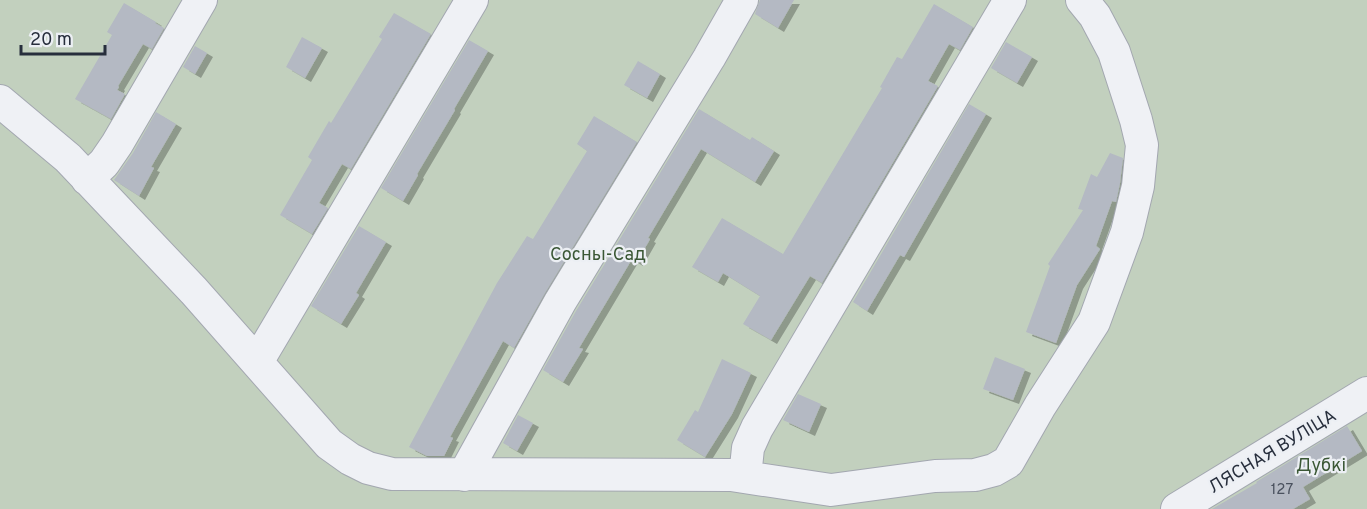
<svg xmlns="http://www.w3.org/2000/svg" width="1367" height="509" font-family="Overpass,sans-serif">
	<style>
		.green { fill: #c2d0be }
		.building { fill: #b4b9c3; filter: url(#shadow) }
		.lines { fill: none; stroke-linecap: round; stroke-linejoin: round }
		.minor-casing { stroke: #a3a7b0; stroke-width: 34 }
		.minor { stroke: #eff1f5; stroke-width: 32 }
		.labels { text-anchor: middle; stroke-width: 4.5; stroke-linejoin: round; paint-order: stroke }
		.number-label { font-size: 15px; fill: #4a515e }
		.park-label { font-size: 18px; fill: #3a5735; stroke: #eceff4 }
		.street-label { font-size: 18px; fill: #272e3c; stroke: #eceff4 }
	</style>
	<defs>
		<filter id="shadow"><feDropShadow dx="6" dy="4" stdDeviation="0" flood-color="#0004"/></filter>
	</defs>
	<rect width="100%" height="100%" fill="#dde0e6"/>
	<!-- green -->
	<path class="green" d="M0,0H1367V509H0Z"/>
	<!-- building -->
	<path class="building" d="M760,0H794L778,28L755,14Z
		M124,3L156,22L155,23L164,28L152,49L143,44L118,86L119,87L117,90L125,94L111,119L75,99L112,35L107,32Z
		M934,4L973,27L960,50L949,44L928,81L938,86L822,283L810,276L771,340L743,324L760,296L723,273L718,282L692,267L722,218L783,254L882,88L880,87L897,57L902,59Z
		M394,13L431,34L351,169L342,164L319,203L328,208L312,234L280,215L312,160L308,157L329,121L331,123L382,39L379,37Z
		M302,37L322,48L305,78L286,67Z
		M469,40L488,51L454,109L455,110L417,174L418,175L403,201L381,188Z
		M1006,42L1032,57L1017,83L991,68Z
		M195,46L207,53L195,74L183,67Z
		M638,61L660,74L647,98L624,85Z
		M969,104L986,114L904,257L900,255L867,311L853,302Z
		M699,109L750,140L752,137L774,151L755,182L701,149L648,238L650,239L637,262L632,259L579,348L583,349L563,382L543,370L576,311Z
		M156,112L176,124L151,167L154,168L139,196L114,180L133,153Z
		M594,116L637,142L545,293L514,348L503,341L450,437L453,438L444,456H427L409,447L497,283L527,236L533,239L587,151L577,144Z
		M1110,153L1123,158L1120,183L1116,202L1112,201L1096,246L1100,249L1077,285L1056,343L1026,332L1050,266L1048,264L1083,210L1078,209L1091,174L1097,177Z
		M359,226L386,242L356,293L359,295L341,324L311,306Z
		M995,357L1025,369L1013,400L983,389Z
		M722,359L751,373L732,414L705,457L677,440L695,410L698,412Z
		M798,394L821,404L809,432L783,420Z
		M518,415L533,423L517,451L503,443Z
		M1347,426L1362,451L1303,487L1310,499L1293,509H1212L1257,483L1256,482Z"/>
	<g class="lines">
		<defs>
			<path id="minor" d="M0,101L68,158L194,291L329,444L350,459L368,468L392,474L731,475L831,490L935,476L975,475L994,470L1008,462L1040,406L1094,322L1127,232L1138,186L1142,145L1136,120L1114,52L1095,16L1082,0
				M87,179L104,163L117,144L201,0
				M257,362L472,0
				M464,475L560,302L709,58L742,0
				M745,477L748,448L757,428L1010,0
				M1177,509L1367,393"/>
		</defs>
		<!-- minor casing -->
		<use href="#minor" class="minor-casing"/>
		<!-- minor -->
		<use href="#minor" class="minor"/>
	</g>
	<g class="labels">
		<!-- number labels -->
		<g class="number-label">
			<text x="1282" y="494">127</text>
		</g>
		<!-- park labels -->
		<g class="park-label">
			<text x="598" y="260">Сосны-Сад</text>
			<text x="1321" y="471">Дубкі</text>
		</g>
		<!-- street labels -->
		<g class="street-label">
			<text transform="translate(1272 451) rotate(-31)" y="6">ЛЯСНАЯ ВУЛІЦА</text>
		</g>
	</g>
	<!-- scale -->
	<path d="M21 45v9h84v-9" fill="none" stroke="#272e3c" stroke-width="3"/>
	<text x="30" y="45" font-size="18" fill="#272e3c" stroke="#eceff4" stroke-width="4.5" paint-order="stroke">20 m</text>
</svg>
